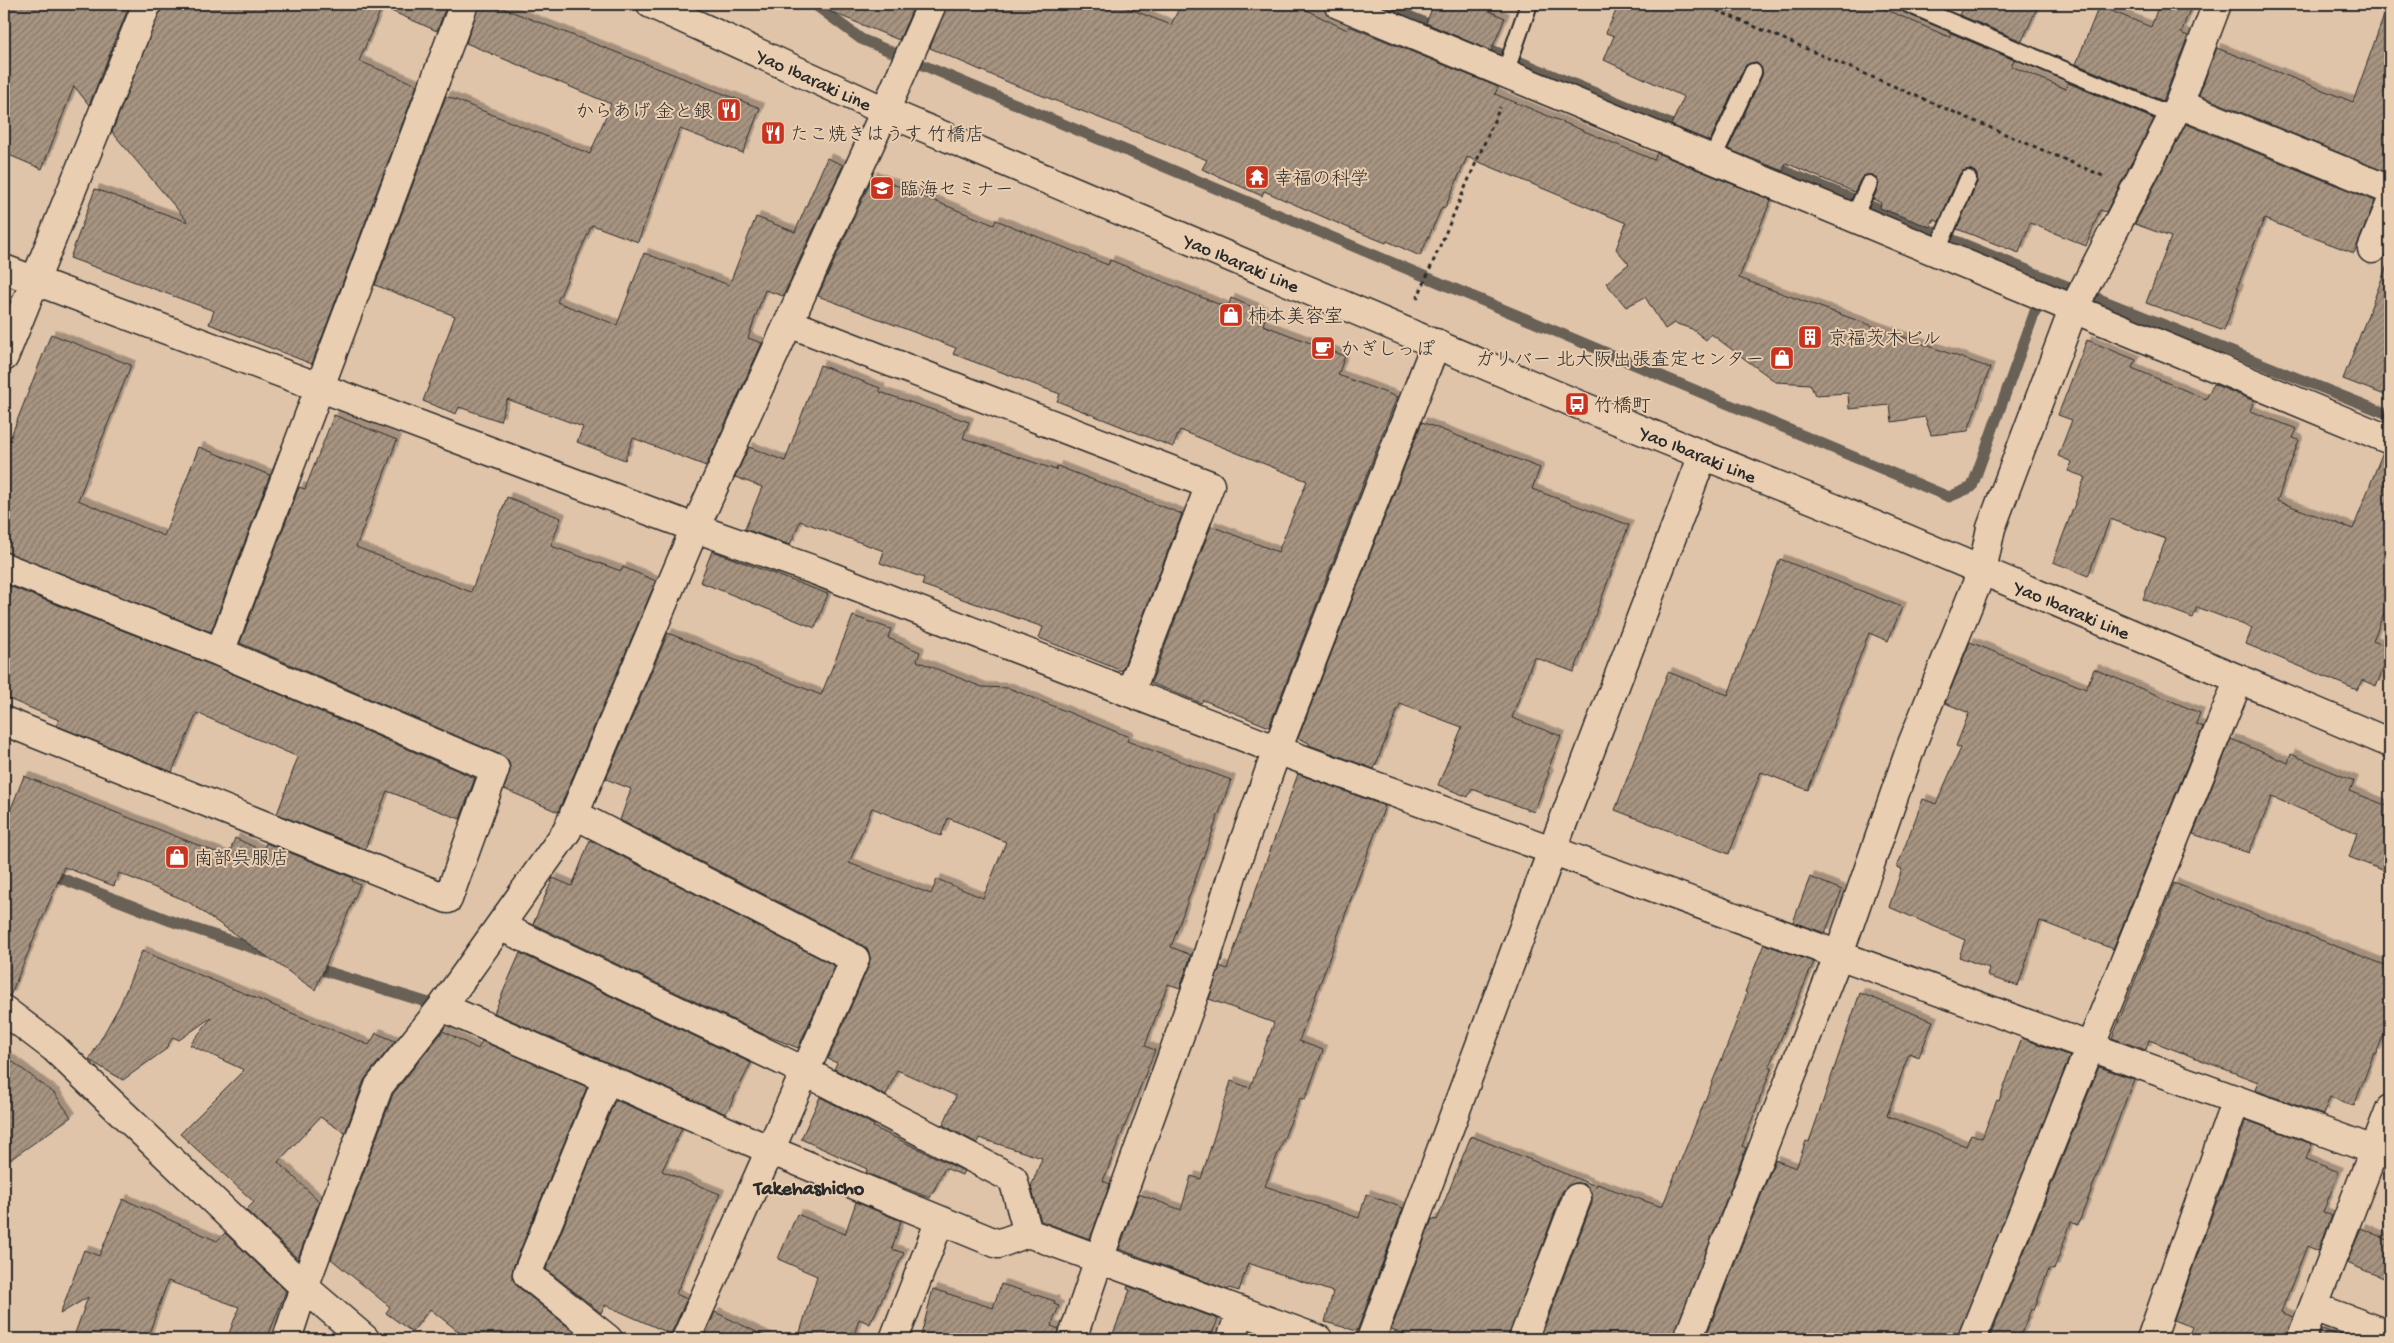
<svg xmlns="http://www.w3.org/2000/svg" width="2394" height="1343" font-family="'Gochi Hand','Klee One',sans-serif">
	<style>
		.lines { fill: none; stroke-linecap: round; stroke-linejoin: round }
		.stream { stroke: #696057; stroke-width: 11 }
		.building { fill: url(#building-hatch); stroke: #2b2b2b; fill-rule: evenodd; filter: url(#shadow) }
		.service-casing { stroke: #2b2b2b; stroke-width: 20 }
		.minor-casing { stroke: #2b2b2b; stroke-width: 31 }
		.primary-casing { stroke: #2b2b2b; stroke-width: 31 }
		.path { stroke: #2b2b2b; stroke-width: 3; stroke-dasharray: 4 4; stroke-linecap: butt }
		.service { stroke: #eaceb1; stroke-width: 16 }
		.minor { stroke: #eaceb1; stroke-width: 28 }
		.primary { stroke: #eaceb1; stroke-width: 28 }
		.labels { text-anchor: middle; stroke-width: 4; stroke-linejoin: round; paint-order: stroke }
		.street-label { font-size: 19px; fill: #2b2b2b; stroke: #eaceb1 }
		.poi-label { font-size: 19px; fill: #2b2b2b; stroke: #eaceb1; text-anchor: start }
		.neighbourhood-label { font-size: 20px; font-weight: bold; fill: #2b2b2b; stroke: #eaceb1 }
	</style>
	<defs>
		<pattern id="building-hatch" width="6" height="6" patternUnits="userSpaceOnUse" patternTransform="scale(1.25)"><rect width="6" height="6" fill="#a79481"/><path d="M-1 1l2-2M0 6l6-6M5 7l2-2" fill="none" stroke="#88796a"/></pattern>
		<filter id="shadow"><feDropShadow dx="4.5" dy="-4.5" stdDeviation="0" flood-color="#0004"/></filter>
	</defs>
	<rect width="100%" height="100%" fill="#dfc4a9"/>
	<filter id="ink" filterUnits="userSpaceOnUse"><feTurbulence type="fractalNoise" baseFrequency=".02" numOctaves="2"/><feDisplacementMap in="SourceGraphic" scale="10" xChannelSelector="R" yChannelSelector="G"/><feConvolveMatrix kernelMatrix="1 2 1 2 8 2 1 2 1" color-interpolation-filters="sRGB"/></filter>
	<g filter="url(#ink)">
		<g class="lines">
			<!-- stream -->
			<path class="stream" d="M814,4L861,39L1949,497L1972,487L2047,278L2390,415
				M1380,4L1685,130
				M1770,165L2047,278
				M45,872L171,921L268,953
				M309,966L442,1007"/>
		</g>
		<!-- building -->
		<path class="building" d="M4,4H130L89,105L74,86L42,169L4,153Z
			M162,4H447L437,31L382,7L359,61L417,85L312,364L209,324L214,311L70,258L95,189L188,222L112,132Z
			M479,4H492L760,108L743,153L680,129L638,242L592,225L557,302L617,325L644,253L729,285L756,217L795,232L827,158L843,165L783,296L765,290L748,338L762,343L706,466L633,438L625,460L577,442L583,427L507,399L500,421L459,407L456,414L423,401L455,316L375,285L446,96L590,154L611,104L466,43Z
			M812,4H915L899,40Z
			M947,4H1117L1171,25L1181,4H1294L1347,30L1349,26L1498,87L1495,94L1654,160L1657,153L1771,200L1739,278L1990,368L1968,431L1931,435L1925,417L1892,422L1890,405L1849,409L1848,393L1815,395L1810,384L1776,382L1711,334L1706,340L1692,329L1674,323L1665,329L1645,297L1626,307L1606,283L1629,264L1616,249L1626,223L1467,157L1445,208L1442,207L1420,256L1387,241L1386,243L1351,229L1264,191L1262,196L1202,169L1207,160L1010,83L930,48Z
			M1434,4H1492L1489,11L1505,18L1491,51L1426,23Z
			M1619,4H1873L1949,37L1951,33L2014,60L2011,66L2066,89L2068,83L2154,119L2106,212L2100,210L2086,246L2030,223L2019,253L1957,229L1977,182L1976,173L1972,170L1962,171L1959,175L1939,222L1933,219L1930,227L1880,208L1881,203L1873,199L1879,184L1873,175L1863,176L1854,192L1786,163L1783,171L1728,149L1762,76L1761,67L1757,63L1748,64L1744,68L1710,141L1671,125L1684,97L1604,60L1614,36L1606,33Z
			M1964,4H2039L2022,41L1959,15Z
			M2159,4H2192L2181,33L2188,36L2163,101L2076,64L2099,6L2151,27Z
			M2386,10L2390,11V161L2386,172L2199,95L2217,48L2353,102Z
			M2186,124L2375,201L2354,253L2264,219L2237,288H2239L2224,331L2146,303L2171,237L2135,224Z
			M873,176L994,225L996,220L1108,265L1110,260L1228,308L1231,298L1267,313L1263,325L1345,356L1338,375L1397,397L1269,727L1203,700L1201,703L1151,683L1211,526L1278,552L1307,481L1180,430L1173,447L1057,401L1060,394L953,354L956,348L818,296Z
			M2388,263H2390V397L2343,379Z
			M51,334L131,365L78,500L164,536L199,447L270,475L211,632L4,552V454Z
			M2087,340L2136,360L2132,368L2206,399L2213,384L2254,401L2250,411L2297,429L2293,438L2299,440L2277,501L2353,529L2382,454L2390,455V597L2373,641L2390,648V653L2376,686L2362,680L2357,690L2246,644L2252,628L2197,607L2193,618L2143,599L2166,539L2110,519L2088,576L2053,562L2085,477L2068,471L2072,462L2058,456L2072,420L2058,415Z
			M820,365L880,388V392L969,422L963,438L1056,470L1057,466L1182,514L1122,671L1039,638L1043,627L922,585L924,578L880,563L884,551L800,521L790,545L745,529L762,487L735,477L749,447L785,461Z
			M334,415L397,440L356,547L471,592L507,497L561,518L551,546L621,571L623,567L656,581L558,812L504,789L510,767L508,760L501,755L240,643L299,487L305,489Z
			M1422,422L1540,468L1532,489L1629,525L1574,672L1534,657L1512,718L1561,736L1547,772L1549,773L1534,812L1472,789L1468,797L1438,785L1462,727L1400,704L1374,769L1309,745V743L1298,738Z
			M712,551L828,594L815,628L700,582Z
			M1780,559L1902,607L1888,641L1869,633L1808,790L1761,772L1729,854L1615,810L1668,672L1728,695Z
			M4,584L214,666L475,778L460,819L387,791L365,849L277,814L298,757L197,713L172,772L57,726L59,720L4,697Z
			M853,616L891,629L888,638L920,652L917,661L982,687L1009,688L1129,737L1127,741L1231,780L1171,947L1191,955L1180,988L1168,984L1145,1046L1155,1050L1103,1181L1110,1184L1090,1239L1041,1221L1031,1187L1042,1158L979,1138L977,1143L943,1125L956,1096L897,1070L886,1096L834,1069L837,1063L828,1059L869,965L870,957L868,950L862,945L620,820L631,789L606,779L668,633L821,695ZM872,808L941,836L948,818L1006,842L983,898L937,879L931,894L849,863Z
			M1970,642L2086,689L2094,669L2200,713L2196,724L2203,727L2113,949L2040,921L2018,986L1987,976L1989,968L1959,957L1965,940L1889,907L1902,869L1897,867L1923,799L1936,804L1961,748L1956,746L1969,713L1945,703Z
			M2231,739L2288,763L2291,754L2354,781L2350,791L2390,807V873L2349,857L2357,833L2272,797L2249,853L2193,834Z
			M1298,774L1385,806L1299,1041L1323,1050L1305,1100L1300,1098L1265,1186L1359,1218L1366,1194L1403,1208L1357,1331L1325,1322L1333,1292L1248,1263L1239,1291L1229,1288L1228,1290L1119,1249L1139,1194L1181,1210L1191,1176L1201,1179L1231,1081L1250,1088L1274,1023L1209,999L1220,966L1227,969Z
			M24,776L228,857L235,838L263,851L266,843L353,878L352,881L360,885L315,990L187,901L119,873L114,886L64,867L10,996L4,995V826Z
			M590,840L835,966L798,1048L765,1035L533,924L553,878L572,886Z
			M1810,877L1842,890L1825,933L1793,922Z
			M2174,883L2390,967V1019L2376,1054L2374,1053L2354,1106L2330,1097L2323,1115L2255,1090L2258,1082L2149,1040L2146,1050L2112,1038Z
			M1764,944L1814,962L1769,1066L1772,1067L1742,1146L1746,1148L1673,1339H1540L1592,1203V1196L1589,1189L1583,1184L1575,1183L1568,1186L1562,1192L1508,1339H1418L1391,1330L1432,1219L1437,1220L1471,1136L1596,1186L1597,1184L1662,1207L1729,1041L1747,993L1745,992Z
			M142,951L369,1045L376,1033L395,1041L364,1080L345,1133L320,1117L278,1162L319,1201L298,1259L246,1210L254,1202L180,1134L244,1070L190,1045L212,1017L179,1040L173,1037L165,1050L123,1080L89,1060L120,1005Z
			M520,953L751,1063L726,1114L494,1013Z
			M1860,993L1933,1021L1919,1057L1909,1053L1887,1116L1966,1146L1971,1134L1982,1138L1997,1100L1999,1101L2022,1038L2070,1056L1957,1339H1705L1775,1160L1796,1168L1806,1141L1809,1142Z
			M443,1031L478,1049L482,1041L587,1087L513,1268L512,1277L517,1286L583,1339H468L430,1309L412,1332L386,1313L390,1307L331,1259L393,1094Z
			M4,1055L55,1094L71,1117L4,1164Z
			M2099,1067L2134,1079L2078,1225L2071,1222L2054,1270L2049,1269L2034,1310L2031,1309L2019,1339H1989Z
			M820,1097L874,1125L873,1127L964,1171L962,1175L945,1168L930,1198L866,1173L867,1169L801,1139Z
			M615,1100L682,1128L662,1171L720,1194L676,1294L687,1299L671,1334L605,1305L601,1313L546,1269Z
			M2246,1120L2312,1144L2306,1159L2339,1172L2323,1212L2332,1216L2318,1251L2307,1246L2281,1312L2293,1317L2286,1339H2187L2192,1327L2174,1320Z
			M123,1199L217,1241L225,1233L286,1291L267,1339H227L239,1307L168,1281L147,1339H73L88,1297L60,1314L84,1250L99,1256Z
			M856,1202L901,1221L892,1249L904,1253L870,1324L859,1319L853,1339H798L817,1276L778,1259L797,1214L845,1234Z
			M2361,1228L2390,1241V1281L2347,1263Z
			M1001,1284L1055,1301L1054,1304L1059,1306L1051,1326L1059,1329L1057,1339H920L933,1289L993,1308Z
			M1128,1286L1218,1319L1210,1339H1111L1130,1290L1127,1289Z
			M715,1312L771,1339H703Z
			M2322,1329L2345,1338V1339H2318Z"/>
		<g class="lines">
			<defs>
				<path id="service" d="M1908,4L2173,116
					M1505,73L1529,4
					M1712,160L1753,72
					M1853,219L1869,184
					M1936,253L1968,179"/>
				<path id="minor" d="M1338,4L2390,440
					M2179,104L2390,190
					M2372,249L2390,205
					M4,269L695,528L817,571L1277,750L2390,1156
					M789,323L1210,485L1130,693
					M4,357L147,4
					M4,567L220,652L464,4
					M4,721L448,899L495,769L220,652
					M574,814L855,959L686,1339
					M500,926L804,1071L1013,1179L1028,1233
					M442,1007L770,1150L998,1244L1028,1233L1318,1339
					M4,1010L54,1048L304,1287L365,1339
					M607,1079L527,1274L608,1339
					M2314,1307L2385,1333V1339
					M287,1339L304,1287L379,1086L442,1007L567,831L695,528L885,111L932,4
					M894,1339L940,1220
					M1072,1339L1099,1259L1201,976L1233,872L1277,750L1436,343
					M1231,1339L1241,1311
					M1371,1339L1552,851L1703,455
					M1523,1339L1577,1198
					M1688,1339L1839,954L1912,744L1982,571L1991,528L2073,310L2179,104L2217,4
					M1972,1339L2239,679
					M2151,1339L2236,1100
					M2301,1339L2390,1109"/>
				<g id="primary">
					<path id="s1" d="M651,4L885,111L1577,404L1834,508L2390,743"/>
				</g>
			</defs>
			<!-- service casing -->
			<use href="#service" class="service-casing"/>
			<!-- minor casing -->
			<use href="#minor" class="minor-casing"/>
			<!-- primary casing -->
			<use href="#primary" class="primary-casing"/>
			<!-- path -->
			<path class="path" d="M1702,4L2103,176
				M1417,299L1500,107"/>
			<!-- service -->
			<use href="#service" class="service"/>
			<!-- minor -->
			<use href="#minor" class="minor"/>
			<!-- primary -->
			<use href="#primary" class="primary"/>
		</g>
	</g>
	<!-- icons -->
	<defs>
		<symbol id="restaurant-square" viewBox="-11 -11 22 22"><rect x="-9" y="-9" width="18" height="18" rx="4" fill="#c8321e" stroke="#eaceb1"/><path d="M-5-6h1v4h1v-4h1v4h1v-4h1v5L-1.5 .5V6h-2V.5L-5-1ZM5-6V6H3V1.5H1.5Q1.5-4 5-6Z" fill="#fff"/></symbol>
		<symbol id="temple-square" viewBox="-11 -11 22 22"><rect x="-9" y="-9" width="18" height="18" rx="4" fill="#c8321e" stroke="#eaceb1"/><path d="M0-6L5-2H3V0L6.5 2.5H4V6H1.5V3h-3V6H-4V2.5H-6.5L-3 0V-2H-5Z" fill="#fff"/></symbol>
		<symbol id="school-square" viewBox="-11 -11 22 22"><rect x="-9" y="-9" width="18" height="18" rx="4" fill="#c8321e" stroke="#eaceb1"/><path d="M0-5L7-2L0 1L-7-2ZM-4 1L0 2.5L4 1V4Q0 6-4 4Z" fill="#fff"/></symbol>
		<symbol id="shop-square" viewBox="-11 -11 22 22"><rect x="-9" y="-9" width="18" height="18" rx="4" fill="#c8321e" stroke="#eaceb1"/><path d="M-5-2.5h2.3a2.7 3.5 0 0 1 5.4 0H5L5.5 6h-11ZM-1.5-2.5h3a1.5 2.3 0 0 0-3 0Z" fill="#fff"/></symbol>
		<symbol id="building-square" viewBox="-11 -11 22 22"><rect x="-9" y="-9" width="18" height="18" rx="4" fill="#c8321e" stroke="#eaceb1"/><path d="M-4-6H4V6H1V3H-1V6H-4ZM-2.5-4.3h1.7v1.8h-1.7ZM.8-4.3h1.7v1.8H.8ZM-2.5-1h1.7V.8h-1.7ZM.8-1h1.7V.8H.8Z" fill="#fff"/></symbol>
		<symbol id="cafe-square" viewBox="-11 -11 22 22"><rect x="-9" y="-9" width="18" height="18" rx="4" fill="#c8321e" stroke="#eaceb1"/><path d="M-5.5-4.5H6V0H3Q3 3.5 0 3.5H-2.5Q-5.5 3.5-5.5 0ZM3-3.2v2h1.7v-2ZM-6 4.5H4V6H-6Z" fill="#fff"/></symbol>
		<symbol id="bus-square" viewBox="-11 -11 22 22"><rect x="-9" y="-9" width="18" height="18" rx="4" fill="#c8321e" stroke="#eaceb1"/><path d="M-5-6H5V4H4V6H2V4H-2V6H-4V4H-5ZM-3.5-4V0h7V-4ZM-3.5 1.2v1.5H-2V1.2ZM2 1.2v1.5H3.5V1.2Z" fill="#fff"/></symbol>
	</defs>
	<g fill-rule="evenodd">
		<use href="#restaurant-square" x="715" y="96" width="28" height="28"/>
		<use href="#restaurant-square" x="759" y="119" width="28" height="28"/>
		<use href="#temple-square" x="1243" y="163" width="28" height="28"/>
		<use href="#school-square" x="868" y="174" width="28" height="28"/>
		<use href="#shop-square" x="1217" y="301" width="28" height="28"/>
		<use href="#building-square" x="1796" y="323" width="28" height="28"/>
		<use href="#cafe-square" x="1309" y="334" width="28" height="28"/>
		<use href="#shop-square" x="1768" y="344" width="28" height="28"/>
		<use href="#bus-square" x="1563" y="390" width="28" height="28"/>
		<use href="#shop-square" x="163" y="843" width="28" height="28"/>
	</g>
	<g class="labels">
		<!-- street labels -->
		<g class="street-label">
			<text dy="7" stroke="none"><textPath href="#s1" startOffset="180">Yao Ibaraki Line</textPath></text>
			<text dy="7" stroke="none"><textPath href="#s1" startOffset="645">Yao Ibaraki Line</textPath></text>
			<text dy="7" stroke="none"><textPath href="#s1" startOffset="1140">Yao Ibaraki Line</textPath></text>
			<text dy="7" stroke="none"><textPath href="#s1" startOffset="1545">Yao Ibaraki Line</textPath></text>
		</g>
		<!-- poi labels -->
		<g class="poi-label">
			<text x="712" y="117" text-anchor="end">からあげ 金と銀</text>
			<text x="790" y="140">たこ焼きはうす 竹橋店</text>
			<text x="1274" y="184">幸福の科学</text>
			<text x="900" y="195">臨海セミナー</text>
			<text x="1248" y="322">柿本美容室</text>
			<text x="1828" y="344">京福茨木ビル</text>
			<text x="1340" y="355">かぎしっぽ</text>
			<text x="1764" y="365" text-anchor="end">ガリバー 北大阪出張査定センター</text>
			<text x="1594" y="411">竹橋町</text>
			<text x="194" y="864">南部呉服店</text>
		</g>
		<!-- neighbourhood labels -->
		<g class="neighbourhood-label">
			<text x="809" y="1194">Takehashicho</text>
		</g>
	</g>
	<!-- margin -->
	<rect width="2394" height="1343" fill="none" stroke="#eaceb1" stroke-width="20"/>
	<rect x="10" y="10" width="2374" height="1323" fill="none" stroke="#2b2b2b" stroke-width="2" filter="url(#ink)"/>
</svg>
